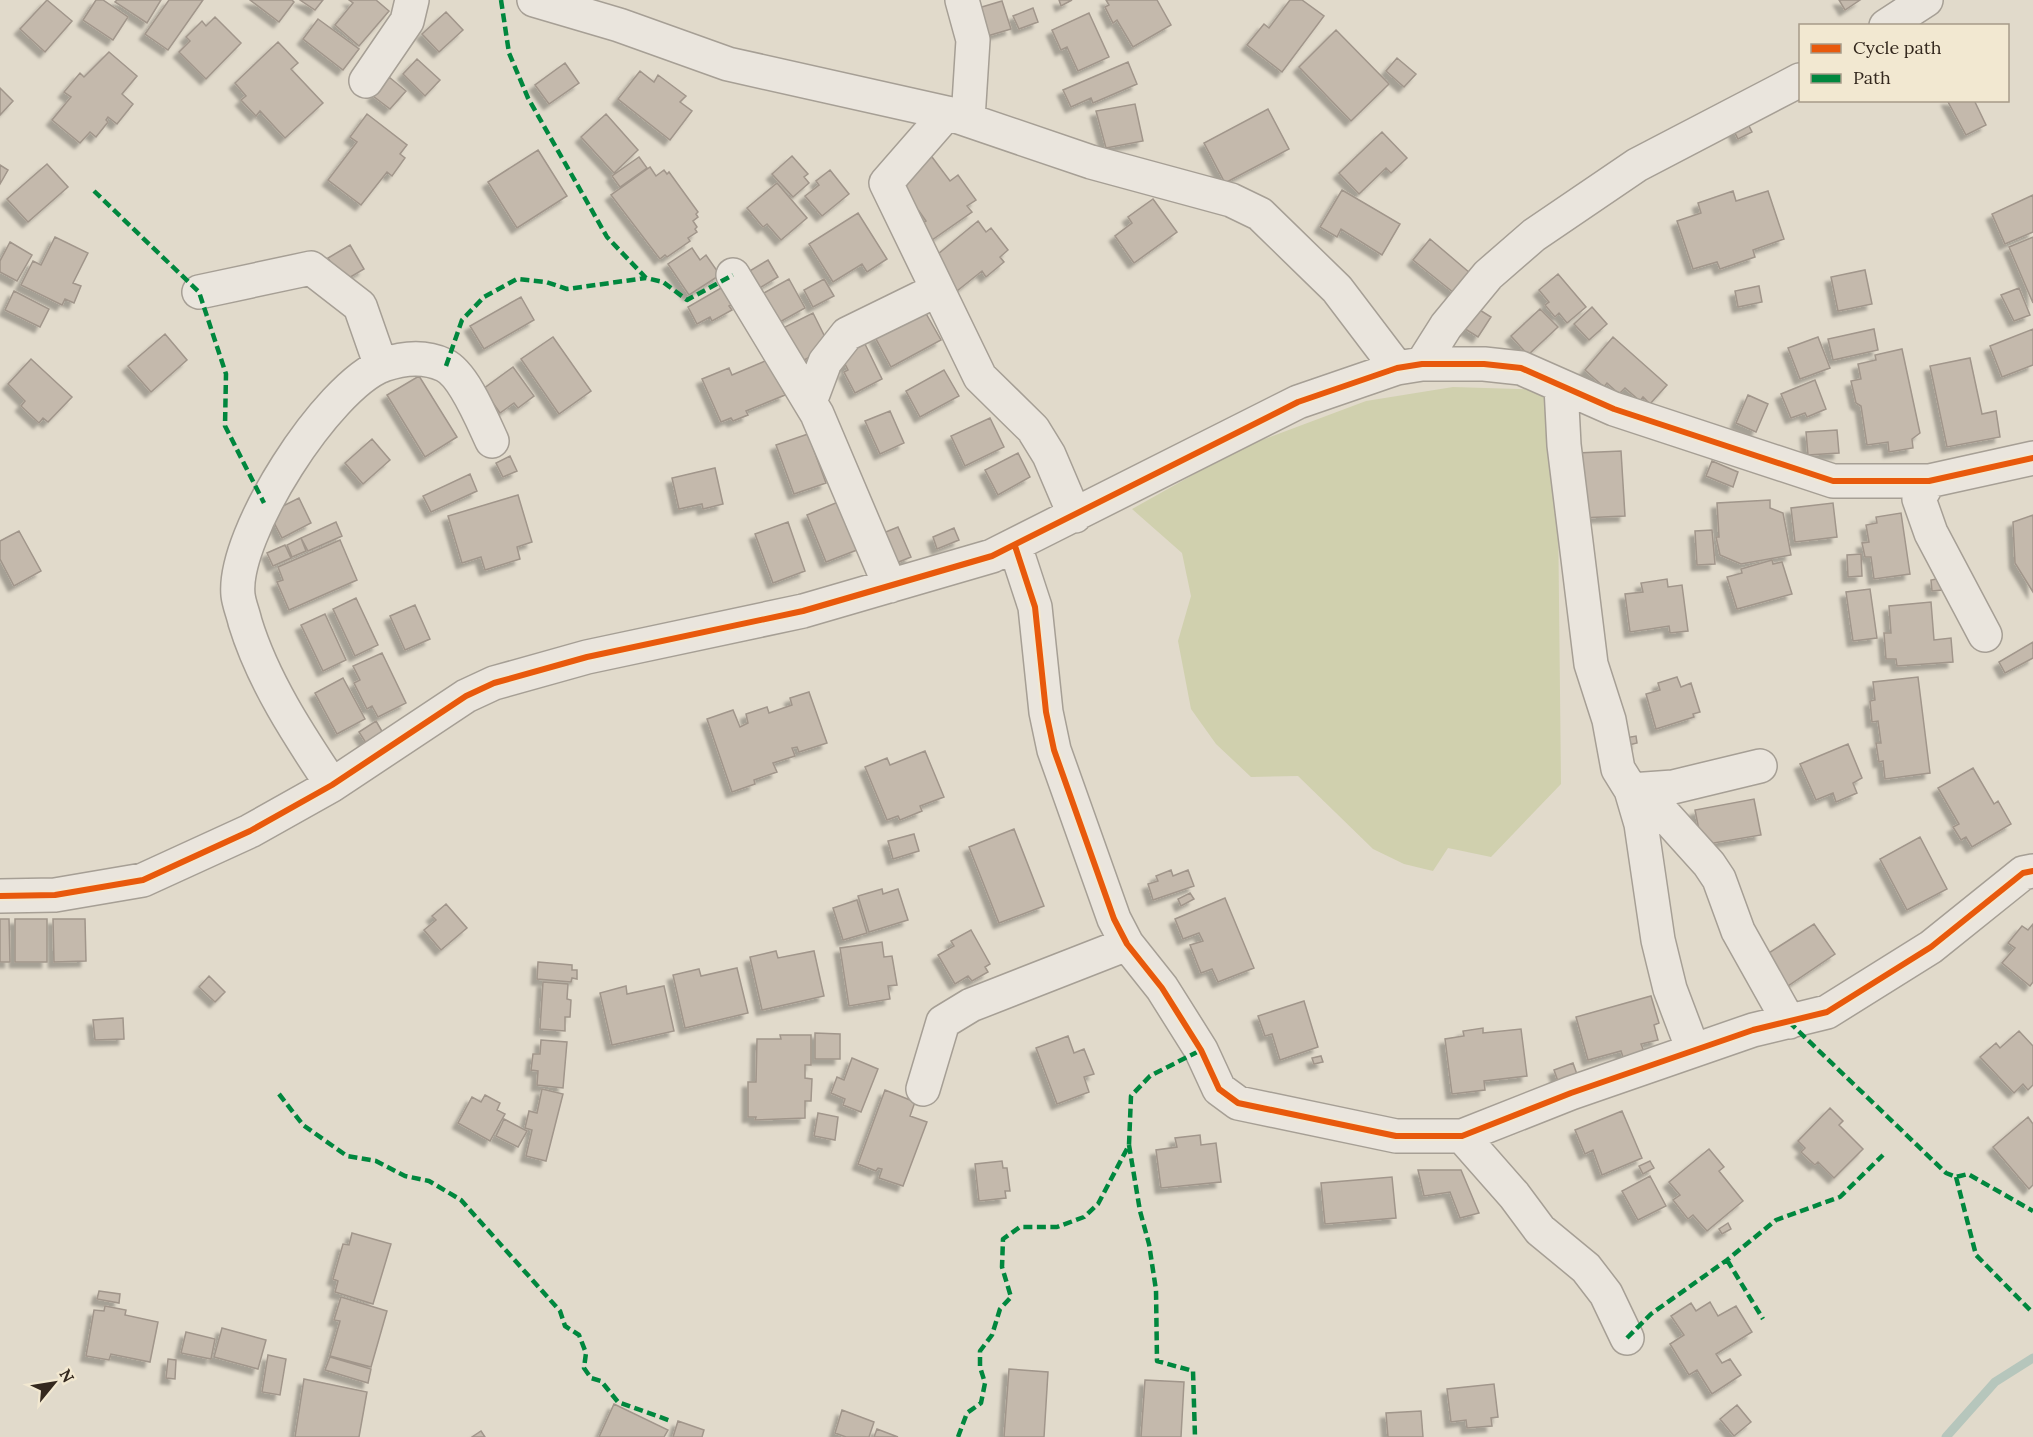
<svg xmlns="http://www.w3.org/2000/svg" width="2033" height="1437" font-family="Lora,serif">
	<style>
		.green { fill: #d0d0ae }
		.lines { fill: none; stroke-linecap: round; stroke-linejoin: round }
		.stream { stroke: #b6c6bc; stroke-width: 9 }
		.building { fill: #c4b9ac; stroke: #a1968b; stroke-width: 1.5; filter: url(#shadow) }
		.minor-casing { stroke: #a69f95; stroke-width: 36 }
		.minor { stroke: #eae5dd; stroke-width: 33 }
		.quiet { stroke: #00873e; stroke-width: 4.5; stroke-dasharray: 9 4.5; stroke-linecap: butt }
		.cycleway-casing { stroke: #f2e8d1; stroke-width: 10 }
		.cycleway { stroke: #e8590c; stroke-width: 6 }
	</style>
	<defs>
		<filter id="shadow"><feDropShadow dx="-5.5" dy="5.5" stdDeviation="1.5" flood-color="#0004"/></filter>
	</defs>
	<rect width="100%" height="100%" fill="#e1dacb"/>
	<!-- green -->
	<path class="green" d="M1453,387L1546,390L1558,509L1561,784L1491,857L1448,848L1433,871L1404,864L1373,849L1298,776L1251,777L1216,744L1191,709L1178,641L1191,596L1182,553L1132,509L1241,448L1366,401Z"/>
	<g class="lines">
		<!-- stream -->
		<path class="stream" d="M1946,1437L1995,1382L2033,1358"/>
	</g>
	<!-- building -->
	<path class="building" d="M47,0L72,21L45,52L20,29Z
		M96,0H103L128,17L113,40L83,20Z
		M117,0H161L147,23L115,2Z
		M169,0H203L168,50L145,34Z
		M250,0H292L294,2L279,22Z
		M300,0H323L315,10Z
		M349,0H376L389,11L359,46L335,25L353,3Z
		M1059,0H1072L1061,6Z
		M1106,0H1157L1171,25L1133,47L1117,20L1113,23L1105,7L1109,5Z
		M1290,0H1302L1324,16L1282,72L1247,45L1264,24L1269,28Z
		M1839,0H1860L1845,10Z
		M1002,1L1011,29L984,37L975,9Z
		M1033,8L1038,22L1019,29L1013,16Z
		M446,12L463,30L439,52L422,34Z
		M1089,13L1109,57L1078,71L1067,47L1061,50L1052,30Z
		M215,17L241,43L206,79L179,52L190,41L186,37L202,21L206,26Z
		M318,19L359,49L343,70L303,39Z
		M1336,30L1389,84L1351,121L1299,67Z
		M278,42L298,63L291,69L323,103L285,138L260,111L256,116L241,100L246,96L235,83Z
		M109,52L137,76L122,94L133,104L117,124L108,117L106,120L108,122L96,137L90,132L80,143L52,120L71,97L64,92L80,73L84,77Z
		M1397,58L1416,74L1404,87L1386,71Z
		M417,59L440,80L425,96L403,74Z
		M1128,62L1137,84L1093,103L1091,98L1071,107L1063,90Z
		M565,63L579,83L549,104L535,85Z
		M640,71L654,82L658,75L686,96L680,102L692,111L670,140L618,99Z
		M389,77L406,91L390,109L373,96Z
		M0,88L13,101L0,115Z
		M1947,100H1974L1986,125L1966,135Z
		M1135,104L1143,141L1106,148L1096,111Z
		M1268,109L1289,149L1225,183L1204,143Z
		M367,114L407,145L400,154L405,158L392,176L387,172L361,205L328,180L357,142L350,137Z
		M606,114L638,150L614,173L581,137Z
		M1745,118L1752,132L1738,139L1731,125Z
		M1382,132L1407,158L1391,173L1386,168L1359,194L1339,173Z
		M538,150L567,196L517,228L488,182Z
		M792,156L808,174L804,177L809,183L793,197L772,174Z
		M639,157L647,168L620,187L612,176Z
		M932,157L950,181L958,175L976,200L967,206L972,212L932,240L921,224L926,221L919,211L914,214L898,181Z
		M47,164L68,187L28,222L7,199Z
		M0,165L8,170L0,184Z
		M650,167L656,176L664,170L667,174L669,172L698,212L696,214L698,217L693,221L697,227L695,229L697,232L688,238L690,241L667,257L665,255L660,259L611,195Z
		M830,170L849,194L822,216L805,196L819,185L816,181Z
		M777,183L807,218L781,240L767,224L763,227L747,208Z
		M1342,190L1400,224L1382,255L1341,229L1337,237L1320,227Z
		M1733,191L1736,201L1768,191L1784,239L1753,250L1755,257L1720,269L1717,262L1693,269L1677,221L1701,213L1698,203Z
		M2033,195V232L2005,244L1992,214Z
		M1153,199L1177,232L1134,263L1115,236L1132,223L1128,217Z
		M858,213L887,259L867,272L862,264L833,282L809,244Z
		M978,221L986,232L991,228L1008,250L1000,257L1004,262L986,277L982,271L957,291L932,259Z
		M55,237L88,253L73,283L81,286L74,303L65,299L62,305L21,285L33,261L41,265Z
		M2033,237V303L2009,247Z
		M1430,239L1470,273L1454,293L1413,260Z
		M10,242L32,255L17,281L0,272V261Z
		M350,245L364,269L342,282L328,258Z
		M692,248L700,260L706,255L720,275L689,295L668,264Z
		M768,260L778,277L753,292L743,275Z
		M1865,270L1872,304L1838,311L1831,277Z
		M1558,274L1586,307L1567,323L1559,313L1555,317L1545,305L1549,302L1539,290Z
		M789,279L805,308L778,323L762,294Z
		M824,279L834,296L813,307L804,290Z
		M728,284L738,301L729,306L732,310L712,321L710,317L697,324L688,307Z
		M1759,286L1762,302L1738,307L1735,291Z
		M2019,288L2030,315L2014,321L2001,295Z
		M14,291L49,309L40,327L5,310Z
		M521,297L534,320L484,349L470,326Z
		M1475,307L1491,317L1478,337L1462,327Z
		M1592,307L1607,324L1589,340L1574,324Z
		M1540,309L1558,327L1528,355L1511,336Z
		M924,310L941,340L891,367L875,337Z
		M813,313L830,347L796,364L779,330Z
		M1874,329L1878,350L1833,360L1828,339Z
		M2033,329V365L2002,377L1990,346Z
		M165,334L187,360L151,392L128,366Z
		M553,337L591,391L559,414L521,359Z
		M1613,337L1667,385L1650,404L1643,397L1640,401L1625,388L1619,394L1607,383L1604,387L1585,370Z
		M1818,337L1830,368L1800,379L1788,348Z
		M864,342L882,379L855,393L844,372L848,370L840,354Z
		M1902,349L1920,433L1912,439L1913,448L1889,452L1888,442L1867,445L1861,406L1856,403L1851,381L1861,379L1858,364L1876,360L1875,355Z
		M1970,358L1982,414L1996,411L2000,437L1947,447L1930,366Z
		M31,359L72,397L48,422L43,418L39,423L21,406L25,401L8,384Z
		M770,359L785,395L746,411L748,415L733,421L731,418L721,422L702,379L729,368L732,375Z
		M513,367L534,396L518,408L514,403L500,413L483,389Z
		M944,370L959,396L920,417L906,391Z
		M419,376L457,437L425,457L387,395Z
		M1815,380L1826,409L1807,417L1805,413L1791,418L1781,394Z
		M1748,395L1768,404L1756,432L1736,423Z
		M890,411L904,443L880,454L865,421Z
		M990,418L1004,447L965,466L951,436Z
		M1837,430L1839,453L1808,455L1806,432Z
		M808,434L826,483L794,494L776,445Z
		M372,439L390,460L363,484L345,463Z
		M1621,451L1625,516L1580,518L1577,453Z
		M1018,453L1030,477L998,495L985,470Z
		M510,456L517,471L503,477L496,463Z
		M1712,461L1738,472L1733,487L1706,476Z
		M715,468L723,504L703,509L702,504L679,509L672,478Z
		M470,474L477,491L431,512L423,496Z
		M518,495L532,542L517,547L520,559L485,570L481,557L462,563L448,516Z
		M299,498L311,523L282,538L269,513Z
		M1770,500V508L1783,513L1791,555L1741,564L1720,555L1716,537H1719L1717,503Z
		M838,502L857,550L826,562L807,515Z
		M1833,503L1837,537L1795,542L1791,508Z
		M1901,513L1910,574L1874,579L1871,557H1865L1862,543L1869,542L1866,525L1877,523L1876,517Z
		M2033,515V592L2015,563L2013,522Z
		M336,522L342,536L308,551L301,538Z
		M788,522L805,571L773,583L755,534Z
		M898,527L911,557L889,566L876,536Z
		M954,528L959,540L937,549L933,537Z
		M1712,530L1715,564L1697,565L1695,531Z
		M19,531L41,571L14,586L0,559V541Z
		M301,538L306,551L292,557L287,545Z
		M340,540L357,580L289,610L277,582L283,580L278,567Z
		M285,545L291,558L273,566L267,553Z
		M1861,554L1862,576L1848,577L1847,555Z
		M1772,560L1773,564L1782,562L1792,594L1737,609L1727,577L1742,573L1741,569Z
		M1942,578L1943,590L1932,591L1931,580Z
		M1667,579L1668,587L1682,585L1688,631L1670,633L1669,626L1630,632L1625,594L1643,592L1641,583Z
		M1870,589L1877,638L1853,641L1846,592Z
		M356,598L378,645L355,656L333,609Z
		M1931,602L1934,640L1951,638L1953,662L1897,666L1896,659H1886L1884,633H1891L1889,606Z
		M415,605L430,639L405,650L390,616Z
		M325,614L346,660L323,671L301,625Z
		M2033,642V658L2005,673L1999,662Z
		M382,653L406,703L378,717L372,706L367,709L354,683L360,680L353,666Z
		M1677,677L1681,687L1691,683L1700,712L1693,714L1694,717L1656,729L1646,694L1660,690L1658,683Z
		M1918,677L1930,773L1885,779L1883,761L1879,762L1876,743H1881L1878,721L1872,722L1870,701L1875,700L1873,682Z
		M343,678L365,719L337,734L315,693Z
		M809,692L827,743L799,752L797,747L792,748L795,756L773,763L777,772L754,780L755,784L732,792L707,719L733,710L740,727L748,723L746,714L767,707L769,713L792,705L790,698Z
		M376,721L383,733L366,743L359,732Z
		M1636,736L1637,743L1621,747L1619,739Z
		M1848,744L1862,778L1853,783L1857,793L1836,802L1833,793L1816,800L1800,764Z
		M925,751L944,797L920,806L922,811L900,820L898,816L887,820L865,767L887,758L890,765Z
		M1973,768L1994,804L1998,801L2011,824L1972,847L1966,837L1961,840L1953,827L1959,824L1938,788Z
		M1754,799L1761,835L1702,845L1695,810Z
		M1014,829L1044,906L999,923L969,847Z
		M914,834L919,851L893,859L888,841Z
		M1920,837L1947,889L1907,910L1880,859Z
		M1171,870L1173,876L1188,870L1194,886L1153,900L1148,884L1158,881L1156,876Z
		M882,889L883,894L898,889L908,920L869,932L858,896Z
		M1190,893L1194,899L1181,906L1178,899Z
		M1225,898L1254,968L1218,982L1212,969L1201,973L1190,945L1203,941L1199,933L1183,939L1175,919Z
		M857,900L867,933L843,940L833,908Z
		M446,904L467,928L441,950L424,930L436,920L432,916Z
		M0,919H9L10,962H0Z
		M15,919H47V962H15Z
		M53,919H85L86,961L54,962Z
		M1814,924L1835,954L1782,990L1761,958Z
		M2033,924V982L2030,986L2002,963L2015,948L2008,943L2022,926L2028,930Z
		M971,930L990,964L985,967L988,972L972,981L968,976L955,984L938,955L954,946L951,941Z
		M882,942L884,957L892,956L897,985L888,986L890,999L849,1006L840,948Z
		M776,951L778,958L814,951L824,996L762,1010L750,957Z
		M538,962L572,965V970H577V979L572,978L571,982L537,979Z
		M737,968L748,1013L685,1028L673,975L699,969L701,976Z
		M209,976L225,992L215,1002L199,987Z
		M543,982L568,984L567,999L571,1000L570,1017H565V1031L540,1029Z
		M626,986L627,994L664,986L674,1031L612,1045L600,993Z
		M1651,996L1659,1023L1654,1025L1658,1040L1641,1044L1644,1052L1623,1057L1621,1051L1588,1060L1576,1017Z
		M1304,1001L1318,1047L1280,1060L1272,1034L1265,1036L1258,1016Z
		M123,1018L124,1039L95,1040L93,1020Z
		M1483,1028V1033L1521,1029L1527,1076L1484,1081L1485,1090L1452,1094L1445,1039L1464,1036L1463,1031Z
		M2019,1031L2033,1046V1085L2028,1090L2023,1084L2014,1093L1980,1057L1996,1043L2000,1048Z
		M815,1033L840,1034V1059H815Z
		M780,1035H811V1065H805V1078L812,1079L811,1101H805V1118L755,1120L756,1117H748V1082H756L757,1039H781Z
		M1068,1036L1074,1053L1084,1049L1094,1074L1084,1077L1089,1092L1057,1104L1036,1048Z
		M541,1040L567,1042L563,1088L537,1085L538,1071L531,1070L533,1054H540Z
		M1321,1056L1323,1062L1314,1064L1312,1058Z
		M852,1058L878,1069L861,1112L843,1105L845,1099L831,1093L837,1077L844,1080Z
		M1573,1063L1579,1080L1560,1087L1554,1070Z
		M542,1089L563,1094L546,1161L526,1156L532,1130L525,1128L529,1111L537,1113Z
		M885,1090L915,1102L910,1116L927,1122L903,1186L879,1178L882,1169L878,1168L876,1171L858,1164Z
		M485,1095L500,1103L497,1110L505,1114L490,1141L458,1123L472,1097L481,1102Z
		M1830,1108L1843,1121L1839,1125L1863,1149L1834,1178L1818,1162L1815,1165L1801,1152L1805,1148L1798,1141Z
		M1622,1111L1642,1158L1602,1175L1593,1150L1585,1154L1575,1130Z
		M818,1113L838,1117L835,1140L814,1136Z
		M2028,1117L2033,1124V1185L2029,1189L1993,1147Z
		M504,1119L527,1131L518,1147L496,1136Z
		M1200,1135L1201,1145L1216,1143L1221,1182L1161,1188L1156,1150L1177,1147L1175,1138Z
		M1709,1149L1724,1167L1719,1171L1743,1201L1707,1231L1693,1215L1688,1219L1673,1200L1680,1195L1669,1182Z
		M1002,1161L1003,1168H1007L1010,1191H1005L1006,1198L979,1201L975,1164Z
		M1650,1161L1654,1168L1643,1174L1639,1166Z
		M1418,1170H1461L1479,1213L1460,1218L1450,1192L1424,1196Z
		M1650,1176L1666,1206L1638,1220L1622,1191Z
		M1392,1177L1396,1218L1325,1224L1321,1183Z
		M1728,1223L1731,1229L1722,1234L1719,1229Z
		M352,1233L391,1244L373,1304L335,1292L338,1281L333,1279L343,1244L349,1245Z
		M99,1291L120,1294L119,1303L97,1299Z
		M341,1297L387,1311L371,1367L330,1356L340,1321L334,1320Z
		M1710,1302L1718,1316L1736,1306L1752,1332L1716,1354L1722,1363L1730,1359L1741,1375L1712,1394L1697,1370L1689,1375L1670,1344L1684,1335L1671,1316L1691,1303L1696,1311Z
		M105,1306L126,1310L125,1315L158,1322L150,1362L111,1354L109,1360L86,1356L94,1310L104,1311Z
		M222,1328L266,1340L258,1369L214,1357Z
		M186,1332L215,1339L211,1359L181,1353Z
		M268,1355L286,1359L280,1395L262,1392Z
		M330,1357L371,1369L368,1383L325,1370Z
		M168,1359L176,1360L175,1379L166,1378Z
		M1009,1369L1048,1372L1044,1437H1004Z
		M304,1379L367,1392L359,1437H295Z
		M1145,1380L1184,1382L1181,1437H1141Z
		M1494,1384L1498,1417L1491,1418L1492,1426L1467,1428L1466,1420L1451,1422L1447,1389Z
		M614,1404L668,1430L664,1437H599Z
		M1737,1405L1751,1422L1734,1436L1720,1419Z
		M842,1410L874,1422L869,1437H846L835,1433Z
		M1421,1411L1423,1437H1388L1386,1413Z
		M678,1421L704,1430L702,1437H673Z
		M877,1429L898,1437H874Z
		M481,1431L485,1437H472Z"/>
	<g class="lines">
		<defs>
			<path id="minor" d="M534,0L619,25L728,64L947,113L1091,162L1231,200L1260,214L1337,289L1397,368
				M962,0L973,40L968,119
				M1886,26L1926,0
				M366,81L407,21L412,0
				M947,113L886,183L980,377L1033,429L1049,455L1075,516
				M733,275L817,414L890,586
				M199,292L311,268L360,306L381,366
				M1422,364L1446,326L1488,275L1534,235L1637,165L1800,80
				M1561,387L1564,445L1591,664L1609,720L1618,769L1631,790L1641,824L1658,940L1670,989L1693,1050
				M810,402L825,362L847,334L937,290
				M1929,481L1919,499L1931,533L1985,635
				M1015,546L1035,607L1046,712L1054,750L1114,919L1127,944L1162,988L1201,1050L1219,1089L1238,1103L1396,1136H1462L1571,1093L1753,1030L1827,1012L1931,947L2023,873L2033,871
				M332,785C298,734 263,681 245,622C243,613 239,604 238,595C232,535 327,387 383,365C403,358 425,356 444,365C464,374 483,422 492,441
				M1631,790L1663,813L1709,864L1719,879L1738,931L1789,1022
				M1631,790L1673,787L1760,766
				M0,896L55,895L143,880L250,831L332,785L466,696L494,683L587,657L803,611L992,556L1298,402L1397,368L1422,364H1484L1521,368L1614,409L1833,481H1929L2033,458
				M923,1089L943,1022L971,1005L1127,944
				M1462,1136L1514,1195L1540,1230L1586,1268L1606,1294L1627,1338"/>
		</defs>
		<!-- minor casing -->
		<use href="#minor" class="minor-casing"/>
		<!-- minor -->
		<use href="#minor" class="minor"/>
		<!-- quiet -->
		<path class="quiet" d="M501,0L509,53L528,98L607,237L646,278L663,282L687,300L733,275
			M94,191L199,292L226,374L225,426L264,503
			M446,366L462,320L484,297L517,279L546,282L567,289L646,278
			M1789,1022L1946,1173L1956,1177L1968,1174L2033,1211
			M279,1094L303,1125L347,1156L376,1161L405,1176L429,1181L461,1200L560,1311L565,1326L579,1335L586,1353L584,1368L591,1378L601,1381L618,1402L671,1421
			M1129,1145L1140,1211L1149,1244L1156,1290L1157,1361L1193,1371L1195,1437
			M1956,1177L1976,1255L2033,1313
			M1727,1260L1763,1319
			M1627,1338L1651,1314L1727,1260L1776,1220L1840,1197L1883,1155
			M958,1437L967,1413L981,1403L985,1383L980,1367V1351L992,1335L1000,1309L1011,1297L1002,1267L1003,1239L1020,1227H1057L1084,1217L1098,1204L1129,1145L1131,1096L1150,1076L1201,1050"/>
		<defs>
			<path id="cycleway" d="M1015,546L1035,607L1046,712L1054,750L1114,919L1127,944L1162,988L1201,1050L1219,1089L1238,1103L1396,1136H1462L1571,1093L1753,1030L1827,1012L1931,947L2023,873L2033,871
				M0,896L55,895L143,880L250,831L332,785L466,696L494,683L587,657L803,611L992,556L1298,402L1397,368L1422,364H1484L1521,368L1614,409L1833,481H1929L2033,458"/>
		</defs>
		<!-- cycleway casing -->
		<use href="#cycleway" class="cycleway-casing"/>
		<!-- cycleway -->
		<use href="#cycleway" class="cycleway"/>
	</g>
	<!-- legend -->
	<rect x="1799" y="24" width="210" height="78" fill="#f2e8d1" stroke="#a69b89" stroke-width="1.5"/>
	<rect x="1811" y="44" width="30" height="9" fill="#e8590c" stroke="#a69b89" stroke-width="1.5"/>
	<text x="1853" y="54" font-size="18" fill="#34281e">Cycle path</text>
	<rect x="1811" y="74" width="30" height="9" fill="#00873e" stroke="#a69b89" stroke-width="1.5"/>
	<text x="1853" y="84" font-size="18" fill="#34281e">Path</text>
	<!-- north arrow -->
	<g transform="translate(54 1383) rotate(60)" stroke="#f2e8d1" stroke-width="4.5" paint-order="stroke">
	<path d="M0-4.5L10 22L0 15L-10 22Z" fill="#34281e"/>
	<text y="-9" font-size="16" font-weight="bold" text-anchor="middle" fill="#34281e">N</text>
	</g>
</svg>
